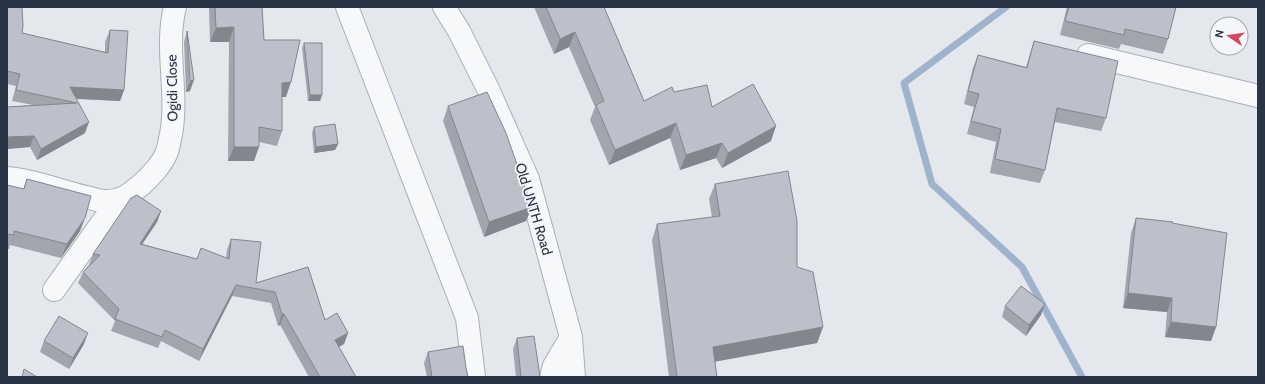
<svg xmlns="http://www.w3.org/2000/svg" width="1265" height="384" font-family="Cabin,sans-serif">
	<style>
		.lines { fill: none; stroke-linecap: round; stroke-linejoin: round }
		.stream { stroke: #9fb4cc; stroke-width: 7 }
		.minor-casing { stroke: #a9aeb7; stroke-width: 24 }
		.minor { stroke: #f7f8fa; stroke-width: 22 }
		.wall { fill: #a1a5ae }
		.shaded-wall { fill: #83868d }
		.building { fill: #bbc0ca; stroke: #83868d }
		.labels { text-anchor: middle; stroke-width: 3.5; stroke-linejoin: round; paint-order: stroke }
		.street-label { font-size: 14px; fill: #2b3445; stroke: #f4f6f9 }
	</style>
	<rect width="100%" height="100%" fill="#e4e7ec"/>
	<g class="lines">
		<!-- stream -->
		<path class="stream" d="M1006,7L904,83L932,184L1022,267L1082,377"/>
		<defs>
			<path id="minor" d="M347,7L467,318L474,377
				M444,7L459,31L488,89L528,179L571,337L574,377
				M1088,55L1258,96
				M7,178C34,180 60,191 86,197C92,198 98,201 104,201C121,202 129,195 142,184C150,177 162,164 166,154C168,150 169,144 170,139C180,96 164,50 175,7
				M54,290L119,199
				M551,377L554,366L571,337"/>
		</defs>
		<!-- minor casing -->
		<use href="#minor" class="minor-casing"/>
		<!-- minor -->
		<use href="#minor" class="minor"/>
	</g>
	<!-- wall -->
	<path class="wall" d="M7,7L22,33L105,52V42L110,30L124,90L120,101L76,99L85,133L37,160L30,147L7,149V107L33,105L12,101L16,86L7,84Z
		M209,7H262L264,40L286,97H282V131L277,146L259,142L254,161H228L229,42H210Z
		M534,7H604L644,101L674,92L712,107L771,141L722,168L716,158L680,170L670,138L609,165L590,120L595,107L569,47L554,54Z
		M1067,7H1176L1168,39L1163,54L1121,44L1119,49L1060,35Z
		M187,31L190,91L186,92L184,42Z
		M1034,41L1106,118L1101,131L1055,122L1045,170L1040,183L990,173L996,142L967,134L974,107L964,104L973,68L978,55L1026,67Z
		M304,43L322,95L320,101H308L302,48Z
		M448,106L532,207L526,221L484,237L443,121Z
		M314,127L338,144L335,150L314,153L312,133Z
		M27,179L80,231L61,258L10,245L9,249H7V185L23,189Z
		M715,184L797,267L823,327L817,343L715,361L717,377H669L652,240L657,224L712,217L709,199Z
		M161,211L157,222L142,244L197,259L226,258L227,250L231,239L256,283L308,267L325,320L348,333L344,344L339,347L356,377H309L280,325L278,326L271,303L232,296L199,361L161,341L158,348L111,331L115,321L78,283L83,272L89,265L93,254Z
		M1136,218L1172,223L1216,327L1211,341L1165,337L1167,312L1123,308L1131,233Z
		M1005,306L1041,315L1026,336L1002,317Z
		M517,338L540,377H516L513,349Z
		M44,341L84,344L69,369L40,352Z
		M428,352L466,368L468,377H427L424,363Z"/>
	<!-- shaded-wall -->
	<path class="shaded-wall" d="M234,27L229,42H210L216,28Z
		M575,32L569,47L554,54L560,39Z
		M194,80L190,91L186,92L190,81Z
		M291,82L286,97H277L282,83Z
		M70,87L124,90L120,101L65,98Z
		M310,95H322L320,101H308Z
		M89,122L85,133L37,160L41,149Z
		M676,123L670,138L609,165L615,150Z
		M776,126L771,141L722,168L728,153Z
		M34,136L30,147L7,149V137Z
		M722,143L716,158L680,170L686,155Z
		M338,144L335,150L314,153L316,147Z
		M234,147H259L254,161H228Z
		M532,207L526,221L484,237L489,222Z
		M161,211L157,222L135,255L140,244Z
		M85,218L80,231L61,258L67,244Z
		M236,285L232,296L199,361L203,349Z
		M1128,293L1172,298L1167,312L1123,308Z
		M1045,304L1041,315L1026,336L1029,325Z
		M282,314H284L280,325L278,326Z
		M1171,322L1216,327L1211,341L1165,337Z
		M823,327L817,343L708,363L713,347Z
		M88,333L84,344L69,369L73,358Z
		M348,333L344,344L331,351L335,340Z"/>
	<!-- building -->
	<path class="building" d="M7,7H22L23,26L22,33L108,53L110,30L128,31L124,90L70,87L89,122L41,149L34,136L7,137V107L77,103L16,90L20,74L7,71Z
		M215,7H262L264,40H300L291,82L282,83V131L259,127V147H234V27L216,28Z
		M546,7H604L644,101L672,87L674,92L707,85L712,107L753,84L776,126L728,153L722,143L686,155L676,123L615,150L596,105L604,101L575,32L560,39Z
		M1069,7H1176L1168,39L1125,29L1124,35L1065,21Z
		M187,31L194,80L190,81Z
		M1034,41L1118,61L1106,118L1057,108L1045,170L995,159L1001,129L971,121L979,94L968,91L978,55L1027,68Z
		M304,43H322V95H310Z
		M487,92L506,133L532,207L489,222L448,106Z
		M335,124L338,144L316,147L314,127Z
		M788,171L797,221V267L813,272L823,327L713,347L717,377H677L657,224L720,216L715,184Z
		M27,179L91,196L85,218L67,244L14,231V235L7,234V185L24,189Z
		M137,195L161,211L140,244L197,259L201,248L229,259L231,239L261,242L256,283L308,267L325,320L337,313L348,333L335,340L356,377H320L284,314H282L275,292L236,285L203,349L165,330L162,337L115,319L119,309L83,272L100,255L93,254L131,198Z
		M1136,218L1173,222L1172,223L1227,233L1216,327L1171,322L1172,298L1128,293Z
		M1021,286L1045,304L1029,325L1005,306Z
		M59,316L88,333L73,358L44,341Z
		M534,336L540,377H521L517,338Z
		M463,346L466,368L468,377H432L428,352Z
		M24,369L37,377H22Z"/>
	<g class="labels">
		<!-- street labels -->
		<g class="street-label">
			<text transform="translate(172 88) rotate(-91)" y="5">Ogidi Close</text>
			<text transform="translate(534 209) rotate(73)" y="5">Old UNTH Road</text>
		</g>
	</g>
	<!-- border -->
	<rect width="1265" height="384" fill="none" stroke="#2b3445" stroke-width="16"/>
	<!-- north arrow -->
	<g transform="translate(1229 36) rotate(283)"><circle r="19" fill="#f4f6f9" stroke="#a4a8b1"/>
	<path d="M0-3L7 15L0 10L-7 15Z" fill="#d1495b"/>
	<text y="-6" font-size="11" font-weight="bold" text-anchor="middle" fill="#2b3445">N</text>
	</g>
</svg>
